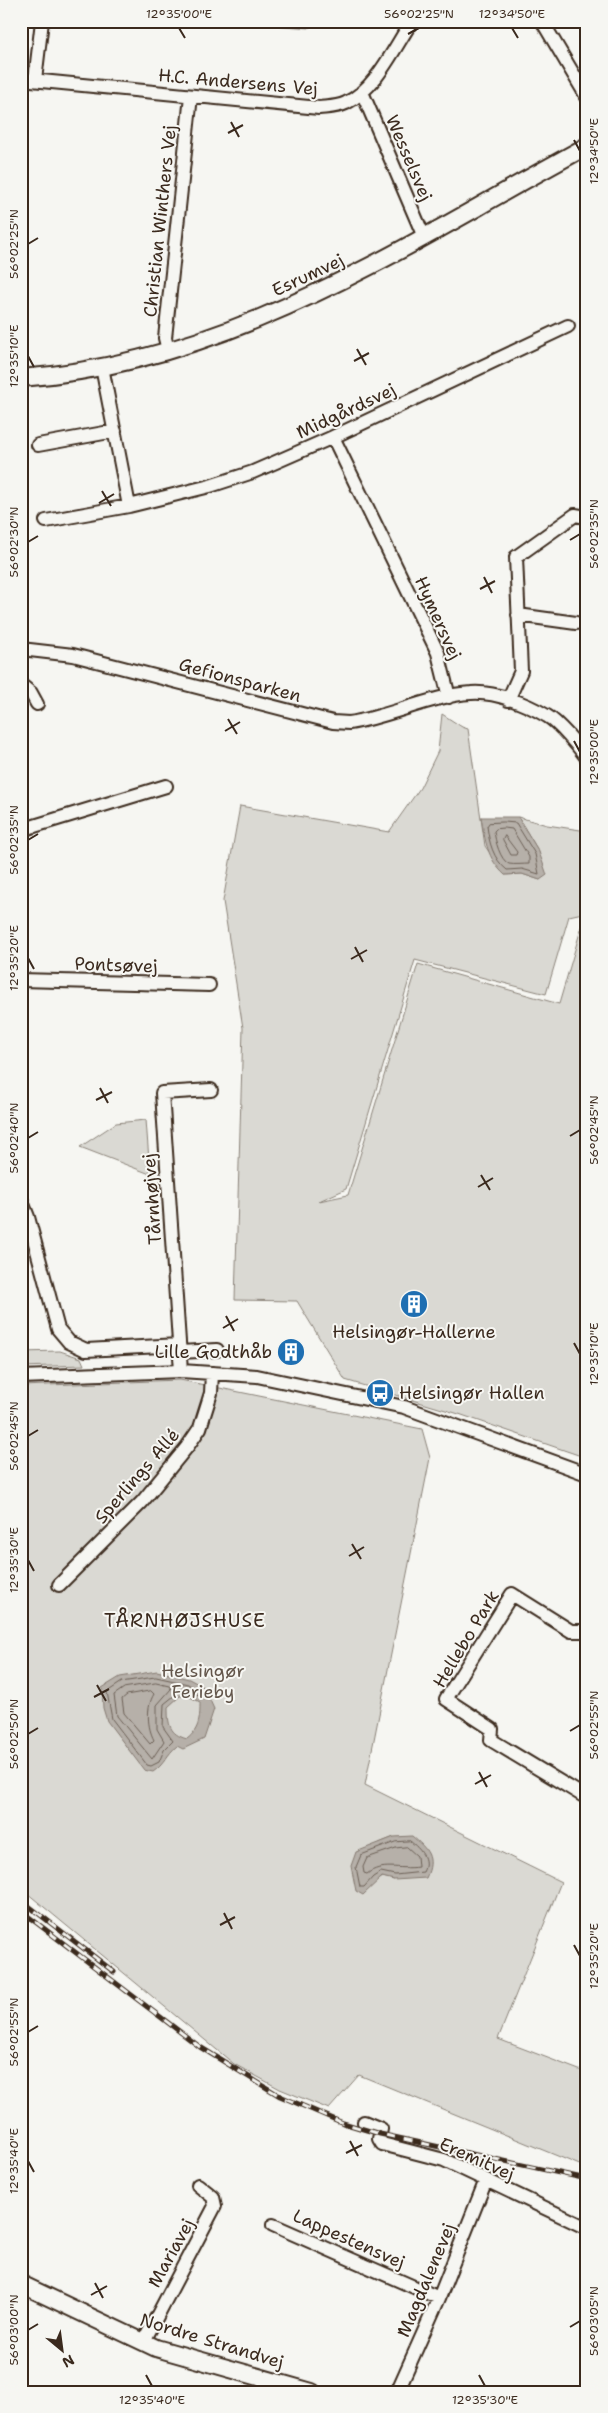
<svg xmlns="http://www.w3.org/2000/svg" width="608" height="2413" font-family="'Shantell Sans',sans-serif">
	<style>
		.green { fill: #dad9d3; stroke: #8a8278; fill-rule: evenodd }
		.water { fill: #b6b0a9; stroke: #857a71; fill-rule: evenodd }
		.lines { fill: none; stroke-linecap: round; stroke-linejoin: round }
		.shore { stroke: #6c6056; stroke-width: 1 }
		.minor-casing { stroke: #3b2a1e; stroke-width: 16 }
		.major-casing { stroke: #3b2a1e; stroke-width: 20 }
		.minor { stroke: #f6f6f2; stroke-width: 12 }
		.major { stroke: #f6f6f2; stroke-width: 16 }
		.rail-casing { stroke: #3b2a1e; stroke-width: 5 }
		.rail { stroke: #f6f6f2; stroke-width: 3; stroke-dasharray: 9; stroke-linecap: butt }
		.ticks { fill: none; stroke: #3b2a1e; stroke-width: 2 }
		.labels { text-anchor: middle; stroke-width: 4; stroke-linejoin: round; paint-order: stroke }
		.street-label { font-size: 18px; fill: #3b2a1e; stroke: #f6f6f2 }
		.poi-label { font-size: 18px; fill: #3b2a1e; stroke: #f6f6f2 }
		.park-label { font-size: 18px; fill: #63564b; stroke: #f6f6f2 }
		.neighbourhood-label { font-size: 19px; letter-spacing: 1px; fill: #3b2a1e; stroke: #f6f6f2 }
		.neatline { fill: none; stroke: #3b2a1e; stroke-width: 2 }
		.ticks-label { font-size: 12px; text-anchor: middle; fill: #3b2a1e }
	</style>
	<rect width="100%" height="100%" fill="#f6f6f2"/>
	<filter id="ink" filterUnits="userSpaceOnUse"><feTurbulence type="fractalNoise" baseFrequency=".02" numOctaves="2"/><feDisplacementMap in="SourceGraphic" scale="10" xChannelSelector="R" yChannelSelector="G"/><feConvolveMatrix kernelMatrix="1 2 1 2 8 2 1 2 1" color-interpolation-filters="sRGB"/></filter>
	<g filter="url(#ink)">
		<!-- green -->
		<path class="green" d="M261,21H313L309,28L260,24Z
			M442,714L462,727L468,729L485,846L505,875L522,874L540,880L539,852L518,817L547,825L587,831V912L569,916L546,994L415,960L346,1189L319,1201L348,1195L418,964L559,1004L583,922L587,923V1458L459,1414L345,1380L297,1301L235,1300L243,1028L223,901L240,806L389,832L420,788L438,751Z
			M146,1120L150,1174L80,1147L116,1123Z
			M60,1351L81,1358L84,1365L21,1367V1352Z
			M180,1380L422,1429L430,1458L365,1785L561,1882L498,2039L587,2073V2168L359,2075L329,2109L280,2089L234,2064L21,1888V1386ZM394,1837V1880L383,1877L377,1881L379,1843Z"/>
		<!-- water -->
		<path class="water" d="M481,817H518L539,852L547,875L540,880L522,874L505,875C487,859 485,840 481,817Z
			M157,1671L189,1679L204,1687L214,1709L204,1739L183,1749L177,1746C167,1754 164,1765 153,1772L144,1770L107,1721L103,1708L102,1688L120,1677ZM180,1696L190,1697L200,1702C200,1717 200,1729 187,1739C169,1734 168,1724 168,1707Z
			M412,1836C427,1849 436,1857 426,1878L394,1880L382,1877L363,1895L356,1891L351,1866L356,1852L394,1837Z"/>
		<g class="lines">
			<!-- shore -->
			<path class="shore" d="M504,822L516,823L535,854L539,874L522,869L507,870C493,859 489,842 487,826L489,823Z
				M504,828L512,829L529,857V864C524,864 514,865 509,864C500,860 495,840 494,831L496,829Z
				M505,836L517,852L516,855H511L503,840Z
				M156,1677L188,1684L201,1693L199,1695L191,1692H179L164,1704L163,1727L173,1741L164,1750L159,1762L151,1766L147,1765L112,1719L107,1692L122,1682Z
				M156,1683L169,1686L171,1689L157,1705V1729L164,1741L152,1759L117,1716L114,1695L124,1688Z
				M151,1691L154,1694C146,1707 147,1727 154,1740L150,1744L124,1713L122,1699L127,1695Z
				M410,1841C420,1849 430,1859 423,1872L395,1875L381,1872L373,1877L364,1887H360L356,1867L361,1855L395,1842Z
				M407,1847L417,1856L418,1867C399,1870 382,1862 367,1874L364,1873L363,1867L367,1858L396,1848Z"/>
			<defs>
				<path id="minor" d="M542,21L587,97
					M21,79L319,108C328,107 338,107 346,103C376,89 394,48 412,21
					M35,80L42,21
					M362,92L424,237
					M168,350L165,338L191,96
					M102,367L129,506
					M333,437L438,653L449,697
					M38,445L115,431
					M46,521L129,506L210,486L253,472L333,437L568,326
					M518,615L576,623
					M21,649L73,655L333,722L349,723C389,717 433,695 471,693C495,691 527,704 547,716C558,722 579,747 587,758
					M21,685L31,693L37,704
					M508,700L521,671L516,557L575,515L587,517
					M21,830L166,786
					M21,980L209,985
					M21,1199L28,1217L58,1329L69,1342L86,1350L179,1345
					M180,1352L217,1350
					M181,1371L162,1093L211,1090
					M21,1377L181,1371L257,1376L404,1407L587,1474
					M59,1585L142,1502L187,1447L200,1428L211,1393L212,1373
					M587,1631H571L512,1594L446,1699L492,1729L491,1740L587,1798
					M364,2122L381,2129L379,2139L382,2144L444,2160L587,2228
					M273,2225L439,2298
					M143,2343L215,2206L213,2197L198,2185
					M397,2392L439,2298L486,2180"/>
				<path id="major" d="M21,378C189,366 335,288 478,207C514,186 551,166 587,146
					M21,2284L156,2348L312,2392"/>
			</defs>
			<!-- minor casing -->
			<use href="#minor" class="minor-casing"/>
			<!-- major casing -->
			<use href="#major" class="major-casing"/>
			<!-- minor -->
			<use href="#minor" class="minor"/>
			<!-- major -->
			<use href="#major" class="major"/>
			<defs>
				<path id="rail" d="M21,1900L114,1972
					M21,1911L200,2047L280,2096L343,2123L380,2134L587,2179"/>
			</defs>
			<!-- rail casing -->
			<use href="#rail" class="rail-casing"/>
			<!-- rail -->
			<use href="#rail" class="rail"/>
		</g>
	</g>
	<!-- ticks -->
	<path class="ticks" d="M179,28L185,38M512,28L518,38M408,34L419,28M231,122L239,137M228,133L243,125M574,140L580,151M28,244L38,238M357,349L366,365M28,356L34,367M354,361L369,353M102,491L111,506M99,503L114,494M570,540L580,534M28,542L38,536M484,577L492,593M480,589L495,581M228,719L237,734M225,731L240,722M574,741L580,752M28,840L38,834M355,947L363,962M28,958L34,969M351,959L367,950M100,1088L108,1103M96,1100L112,1092M570,1136L580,1130M28,1138L38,1132M481,1175L490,1190M478,1187L493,1178M226,1316L234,1331M223,1328L238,1319M574,1343L580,1354M28,1436L38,1430M352,1544L361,1559M349,1556L364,1547M28,1560L34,1571M97,1685L106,1701M94,1697L109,1689M570,1731L580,1725M28,1734L38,1728M479,1772L487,1787M475,1784L491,1775M224,1913L232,1929M220,1925L235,1917M574,1945L580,1956M28,2032L38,2026M350,2141L358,2156M346,2153L362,2145M28,2161L34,2172M95,2283L103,2298M91,2295L107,2286M570,2327L580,2321M28,2330L38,2324M146,2375L152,2386M479,2375L485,2386"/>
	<!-- icons -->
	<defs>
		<symbol id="building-disc" viewBox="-11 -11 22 22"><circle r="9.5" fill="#1f6fb2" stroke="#f6f6f2"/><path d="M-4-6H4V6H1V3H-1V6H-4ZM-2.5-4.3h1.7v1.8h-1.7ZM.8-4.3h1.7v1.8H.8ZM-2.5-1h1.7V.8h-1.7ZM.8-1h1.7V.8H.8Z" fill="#fff"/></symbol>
		<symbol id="bus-disc" viewBox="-11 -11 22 22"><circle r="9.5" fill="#1f6fb2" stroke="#f6f6f2"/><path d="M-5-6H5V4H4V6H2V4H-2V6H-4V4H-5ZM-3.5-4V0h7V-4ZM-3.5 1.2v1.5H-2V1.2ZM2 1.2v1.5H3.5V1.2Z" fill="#fff"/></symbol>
	</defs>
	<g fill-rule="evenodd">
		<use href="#building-disc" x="398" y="1288" width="32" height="32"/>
		<use href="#building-disc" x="275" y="1336" width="32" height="32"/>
		<use href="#bus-disc" x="364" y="1377" width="32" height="32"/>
	</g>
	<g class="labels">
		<!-- street labels -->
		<g class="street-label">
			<text transform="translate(238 82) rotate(5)" y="6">H.C. Andersens Vej</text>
			<text transform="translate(409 158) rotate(67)" y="6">Wesselsvej</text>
			<text transform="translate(160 221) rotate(-84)" y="6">Christian Winthers Vej</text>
			<text transform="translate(308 275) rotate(-25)" y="6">Esrumvej</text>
			<text transform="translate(346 411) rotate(-25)" y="6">Midgårdsvej</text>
			<text transform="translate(438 618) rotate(66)" y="6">Hymersvej</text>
			<text transform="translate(240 680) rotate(15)" y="6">Gefionsparken</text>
			<text transform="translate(116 965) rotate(2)" y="6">Pontsøvej</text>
			<text transform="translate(152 1199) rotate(-94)" y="6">Tårnhøjvej</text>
			<text transform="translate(137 1476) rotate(-49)" y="6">Sperlings Allé</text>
			<text transform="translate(466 1639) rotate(-59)" y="6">Hellebo Park</text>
			<text transform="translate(477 2159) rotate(24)" y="6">Eremitvej</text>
			<text transform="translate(349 2239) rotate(24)" y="6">Lappestensvej</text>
			<text transform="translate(171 2253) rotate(-61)" y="6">Mariavej</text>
			<text transform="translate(426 2280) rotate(-67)" y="6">Magdalenevej</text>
			<text transform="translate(212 2341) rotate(17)" y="6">Nordre Strandvej</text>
		</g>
		<!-- poi labels -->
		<g class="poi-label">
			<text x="414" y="1338">Helsingør-Hallerne</text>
			<text x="272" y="1358" text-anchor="end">Lille Godthåb</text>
			<text x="399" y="1399" text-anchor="start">Helsingør Hallen</text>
		</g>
		<!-- park labels -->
		<g class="park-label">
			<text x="203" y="1677">Helsingør<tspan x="203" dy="21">Ferieby</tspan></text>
		</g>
		<!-- neighbourhood labels -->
		<g class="neighbourhood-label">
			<text x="185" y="1627">TÅRNHØJSHUSE</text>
		</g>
	</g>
	<!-- margin -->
	<rect width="608" height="2413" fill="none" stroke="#f6f6f2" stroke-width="55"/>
	<!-- north arrow -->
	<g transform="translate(62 2350) rotate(151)" stroke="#f6f6f2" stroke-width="4" paint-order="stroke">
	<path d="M0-4L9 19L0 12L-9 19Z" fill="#3b2a1e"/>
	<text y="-8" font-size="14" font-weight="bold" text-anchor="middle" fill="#3b2a1e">N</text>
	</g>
	<rect x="28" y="28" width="552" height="2358" class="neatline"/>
	<g class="ticks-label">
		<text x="179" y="18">12°35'00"E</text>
		<text x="419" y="18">56°02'25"N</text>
		<text x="512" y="18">12°34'50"E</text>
		<text transform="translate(594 151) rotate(-90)" y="4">12°34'50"E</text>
		<text transform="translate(14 244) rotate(-90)" y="4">56°02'25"N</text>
		<text transform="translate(14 356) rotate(-90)" y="4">12°35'10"E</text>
		<text transform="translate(594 534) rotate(-90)" y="4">56°02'35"N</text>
		<text transform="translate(14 542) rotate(-90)" y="4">56°02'30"N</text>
		<text transform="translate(594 752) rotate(-90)" y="4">12°35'00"E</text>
		<text transform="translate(14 840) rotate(-90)" y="4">56°02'35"N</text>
		<text transform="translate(14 958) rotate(-90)" y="4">12°35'20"E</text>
		<text transform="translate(594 1130) rotate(-90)" y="4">56°02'45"N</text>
		<text transform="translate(14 1138) rotate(-90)" y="4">56°02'40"N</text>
		<text transform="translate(594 1354) rotate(-90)" y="4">12°35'10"E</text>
		<text transform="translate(14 1436) rotate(-90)" y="4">56°02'45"N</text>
		<text transform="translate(14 1560) rotate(-90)" y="4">12°35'30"E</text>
		<text transform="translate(594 1725) rotate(-90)" y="4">56°02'55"N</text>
		<text transform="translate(14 1734) rotate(-90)" y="4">56°02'50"N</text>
		<text transform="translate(594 1956) rotate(-90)" y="4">12°35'20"E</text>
		<text transform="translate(14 2032) rotate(-90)" y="4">56°02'55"N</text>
		<text transform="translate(14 2161) rotate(-90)" y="4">12°35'40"E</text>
		<text transform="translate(594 2321) rotate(-90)" y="4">56°03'05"N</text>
		<text transform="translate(14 2330) rotate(-90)" y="4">56°03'00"N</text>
		<text x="152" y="2404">12°35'40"E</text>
		<text x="485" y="2404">12°35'30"E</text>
	</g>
</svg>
